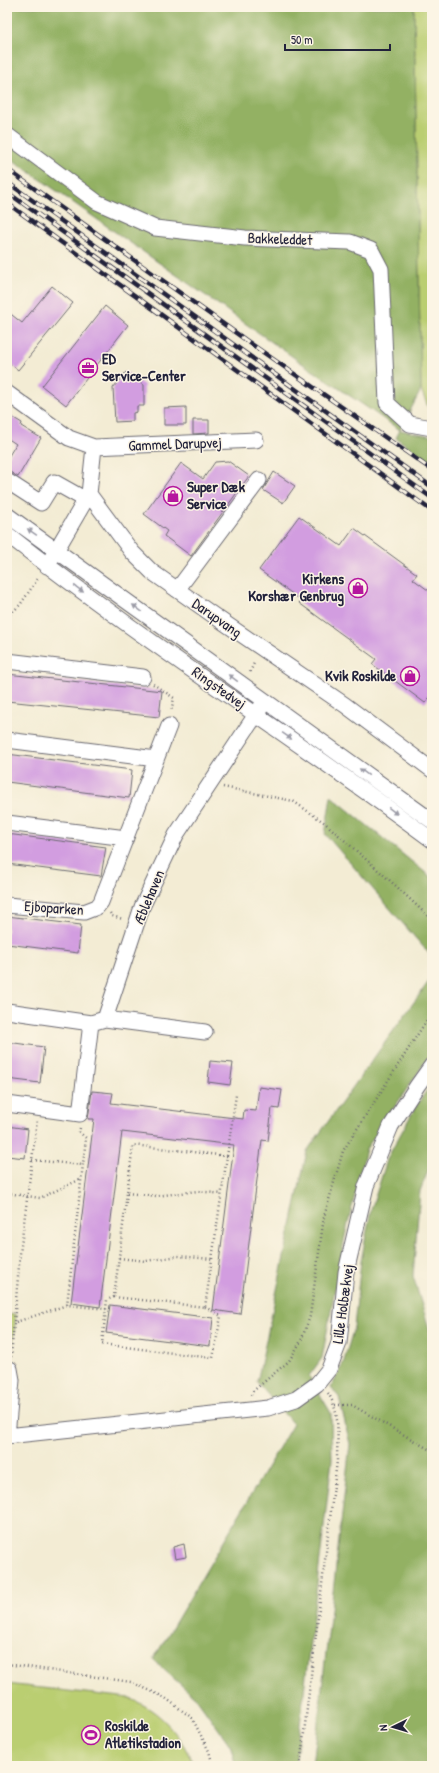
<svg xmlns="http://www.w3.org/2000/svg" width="439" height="1773" font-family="'Patrick Hand',sans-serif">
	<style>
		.green { fill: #bace71; stroke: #6e7856 }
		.forest { fill: #93b163; stroke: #5a6a4f }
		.building { fill: #d29de0 }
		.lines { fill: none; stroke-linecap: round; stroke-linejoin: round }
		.minor-casing { stroke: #6b6971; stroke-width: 17 }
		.path { stroke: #6b6971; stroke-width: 2.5; stroke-dasharray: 1 3; stroke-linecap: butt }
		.minor { stroke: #fff; stroke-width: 15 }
		.rail-casing { stroke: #22223b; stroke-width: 4.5 }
		.rail { stroke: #fcf5e5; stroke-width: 3; stroke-dasharray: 9; stroke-linecap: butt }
		.oneway { fill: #9c9ca7 }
		.labels { text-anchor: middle; stroke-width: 3; stroke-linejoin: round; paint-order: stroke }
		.street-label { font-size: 15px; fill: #22223b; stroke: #fcf5e5 }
		.poi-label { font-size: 15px; font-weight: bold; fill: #22223b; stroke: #fcf5e5; text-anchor: start }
	</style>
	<rect width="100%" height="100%" fill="#fcf5e5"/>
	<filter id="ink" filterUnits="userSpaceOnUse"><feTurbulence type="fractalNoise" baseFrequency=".025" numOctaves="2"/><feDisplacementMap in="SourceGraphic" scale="8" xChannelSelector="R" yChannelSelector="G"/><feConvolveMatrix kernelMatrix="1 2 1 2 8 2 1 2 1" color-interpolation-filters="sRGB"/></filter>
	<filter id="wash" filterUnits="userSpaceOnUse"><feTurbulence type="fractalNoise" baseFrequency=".012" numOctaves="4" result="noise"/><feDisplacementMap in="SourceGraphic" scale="16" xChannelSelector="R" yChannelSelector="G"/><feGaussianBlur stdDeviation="0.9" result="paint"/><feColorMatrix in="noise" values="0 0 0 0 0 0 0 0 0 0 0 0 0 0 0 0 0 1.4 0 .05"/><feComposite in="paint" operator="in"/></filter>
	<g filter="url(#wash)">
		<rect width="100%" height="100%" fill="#f3ecd4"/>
		<!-- green -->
		<path class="green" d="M414,7H432V416L421,390Z
			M7,1314L16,1315L7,1395Z
			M7,1684L129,1698C161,1711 181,1735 194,1766H7Z"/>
		<!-- forest -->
		<path class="forest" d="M7,7H414L421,390L400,430L432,436V463L396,438L400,430L303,364L7,156Z
			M331,796L432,878V957L325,834Z
			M432,977V1052L366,1149L345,1236L322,1358L309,1376L331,1413L332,1460L295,1766H236L230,1745L197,1699L153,1660L293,1424L257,1382L307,1151Z
			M432,1083V1161L420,1191L413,1276L432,1338V1766H313L350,1444L339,1397L331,1388L344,1361L354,1327L361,1261L371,1210L388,1157L416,1106Z"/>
		<g id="blocks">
			<!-- building -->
			<path class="building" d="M52,286L73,303L18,370L7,361V311L22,323Z
				M105,306L128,325L66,405L42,386Z
				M126,372L144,385V406H137V412L133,413V421L115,422L113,388Z
				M186,407V425H164V408Z
				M7,414L22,423L21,426L41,438L18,477L7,470V459L16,444L7,438Z
				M193,420H209V433L193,434Z
				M228,461L249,476L191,556L164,536L167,531L144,514L181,463L203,479L215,462Z
				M274,472L295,486L283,503L263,490Z
				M299,516L341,546L354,528L417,574L413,579L432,593V694L425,703L372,664L376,659L299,603L301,600L259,570Z
				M7,674L162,691L159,717L7,701Z
				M7,754L132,770L129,798L7,782Z
				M7,834L106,847L101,876L7,864Z
				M7,916L81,925L78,953L7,944Z
				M7,1042L44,1047L40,1083L7,1079Z
				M210,1061L233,1063L230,1085L208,1082Z
				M259,1087L282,1090L279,1109L272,1108L268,1141L262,1140L240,1314L213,1310L234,1145L122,1132L100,1307L71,1303L94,1119H88L92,1091L113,1093L111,1103L243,1119L244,1110L256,1111Z
				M7,1126L28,1129L25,1158L7,1156Z
				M110,1305L213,1318L210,1346L106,1333Z
				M184,1544L186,1557L175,1559L173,1547Z"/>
		</g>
	</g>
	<g filter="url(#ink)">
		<use href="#blocks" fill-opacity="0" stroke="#6b6971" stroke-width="1"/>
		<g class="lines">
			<defs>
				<path id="minor" d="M7,135L97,202L155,228L245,238L350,242L371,250L381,269L387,403L410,424L432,428
					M7,393L69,438L94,447L256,440
					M7,481L41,503L54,482L86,500
					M89,494L94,447
					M7,515L432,821
					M7,534C144,642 292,736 432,840
					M47,566L89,494L132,552L152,572L213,615L345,705L432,770
					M177,590L259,480
					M7,661L143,677
					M7,740L156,759
					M7,823L126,838
					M7,905L84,912L97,907L101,902L169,726
					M7,1011L91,1023L105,1019L142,907L176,835L261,707
					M105,1019L205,1032
					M7,1104L80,1114L91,1023
					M7,1369H10L12,1380L7,1436L268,1408L296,1399L317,1384L329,1369L339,1343L346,1272L366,1186L391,1126L417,1086L432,1065"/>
			</defs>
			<!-- minor casing -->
			<use href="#minor" class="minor-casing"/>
			<!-- path -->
			<path class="path" d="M7,617L20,605L39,577
				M250,672L255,661
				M153,684L174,698L171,712
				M223,787L293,801L325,823L396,886L432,920
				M110,913L112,916L123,919
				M80,1128L79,1132L86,1138L67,1305L106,1309
				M227,1156L133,1145L114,1297L205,1307L236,1095
				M32,1160L83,1165
				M7,1193L40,1198L81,1179
				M127,1193L156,1196L198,1191L222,1194
				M119,1258L146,1261L178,1256L212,1259
				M114,1297L107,1300L102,1344L213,1358L221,1316L205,1307
				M16,1322L67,1305
				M11,1357L20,1254L37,1121
				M251,1395L252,1392L289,1361L301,1341L310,1316L324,1217L343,1151L432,1012
				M335,1405H352L432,1451
				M7,1664L131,1682L164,1697L192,1718L209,1751L213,1766
				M300,1766L337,1461C337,1438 341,1413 328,1393"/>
			<!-- minor -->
			<use href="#minor" class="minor"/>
			<defs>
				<path id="rail" d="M7,169L250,343L432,470
					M7,182L432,487
					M7,192L432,498
					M7,203L432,511"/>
			</defs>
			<!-- rail casing -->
			<use href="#rail" class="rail-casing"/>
			<!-- rail -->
			<use href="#rail" class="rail"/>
		</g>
		<!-- one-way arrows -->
		<defs><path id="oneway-solid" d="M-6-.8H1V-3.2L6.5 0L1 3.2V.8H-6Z"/></defs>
		<g class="oneway">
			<use href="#oneway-solid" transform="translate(32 532) rotate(-145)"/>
			<use href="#oneway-solid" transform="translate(79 589) rotate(36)"/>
			<use href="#oneway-solid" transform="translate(137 608) rotate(-144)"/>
			<use href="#oneway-solid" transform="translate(233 678) rotate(-144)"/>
			<use href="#oneway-solid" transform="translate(287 736) rotate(35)"/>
			<use href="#oneway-solid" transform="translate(364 772) rotate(-144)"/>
			<use href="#oneway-solid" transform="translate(393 811) rotate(37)"/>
		</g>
	</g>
	<!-- icons -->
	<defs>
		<symbol id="office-ring" viewBox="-11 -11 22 22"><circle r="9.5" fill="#fcf5e5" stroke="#b5179e" stroke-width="1.5"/><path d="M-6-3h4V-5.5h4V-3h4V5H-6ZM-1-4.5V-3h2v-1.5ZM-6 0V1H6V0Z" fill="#b5179e"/></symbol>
		<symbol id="shop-ring" viewBox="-11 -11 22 22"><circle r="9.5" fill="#fcf5e5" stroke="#b5179e" stroke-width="1.5"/><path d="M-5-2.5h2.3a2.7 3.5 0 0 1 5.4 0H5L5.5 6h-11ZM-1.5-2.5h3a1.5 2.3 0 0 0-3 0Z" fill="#b5179e"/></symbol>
		<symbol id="stadium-ring" viewBox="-11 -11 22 22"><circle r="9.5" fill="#fcf5e5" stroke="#b5179e" stroke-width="1.5"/><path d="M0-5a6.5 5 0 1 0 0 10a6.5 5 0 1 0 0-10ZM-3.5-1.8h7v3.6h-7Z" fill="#b5179e"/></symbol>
	</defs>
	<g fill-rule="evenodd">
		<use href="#office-ring" x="77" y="357" width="22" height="22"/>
		<use href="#shop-ring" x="162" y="485" width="22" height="22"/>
		<use href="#shop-ring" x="347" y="577" width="22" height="22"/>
		<use href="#shop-ring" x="399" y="665" width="22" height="22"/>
		<use href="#stadium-ring" x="80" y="1724" width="22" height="22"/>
	</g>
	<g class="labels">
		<!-- street labels -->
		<g class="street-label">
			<text transform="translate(280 239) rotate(2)" y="5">Bakkeleddet</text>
			<text transform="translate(175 444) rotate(-2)" y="5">Gammel Darupvej</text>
			<text transform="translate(217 618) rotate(35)" y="5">Darupvang</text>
			<text transform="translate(219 688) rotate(35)" y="5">Ringstedvej</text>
			<text transform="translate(149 897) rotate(-67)" y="5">Æblehaven</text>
			<text transform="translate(54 908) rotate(4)" y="5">Ejboparken</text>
			<text transform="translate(343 1304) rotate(-82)" y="5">Lille Holbækvej</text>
		</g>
		<!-- poi labels -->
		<g class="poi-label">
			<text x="102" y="364">ED<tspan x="102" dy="17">Service-Center</tspan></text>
			<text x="187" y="492">Super Dæk<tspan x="187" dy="17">Service</tspan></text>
			<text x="344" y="584" text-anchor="end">Kirkens<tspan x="344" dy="17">Korshær Genbrug</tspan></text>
			<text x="396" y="681" text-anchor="end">Kvik Roskilde</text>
			<text x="105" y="1731">Roskilde<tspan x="105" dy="17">Atletikstadion</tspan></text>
		</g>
	</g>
	<!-- margin -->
	<rect width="439" height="1773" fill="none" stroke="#fcf5e5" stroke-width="24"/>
	<!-- north arrow -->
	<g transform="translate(393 1727) rotate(265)" stroke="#fcf5e5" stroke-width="3" paint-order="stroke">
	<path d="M0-3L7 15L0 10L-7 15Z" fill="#22223b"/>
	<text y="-6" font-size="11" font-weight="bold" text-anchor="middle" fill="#22223b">N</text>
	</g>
	<!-- scale -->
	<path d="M285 44v6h105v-6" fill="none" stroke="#22223b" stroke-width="2"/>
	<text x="291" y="44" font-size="12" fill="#22223b" stroke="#fcf5e5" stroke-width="3" paint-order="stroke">50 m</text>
</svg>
